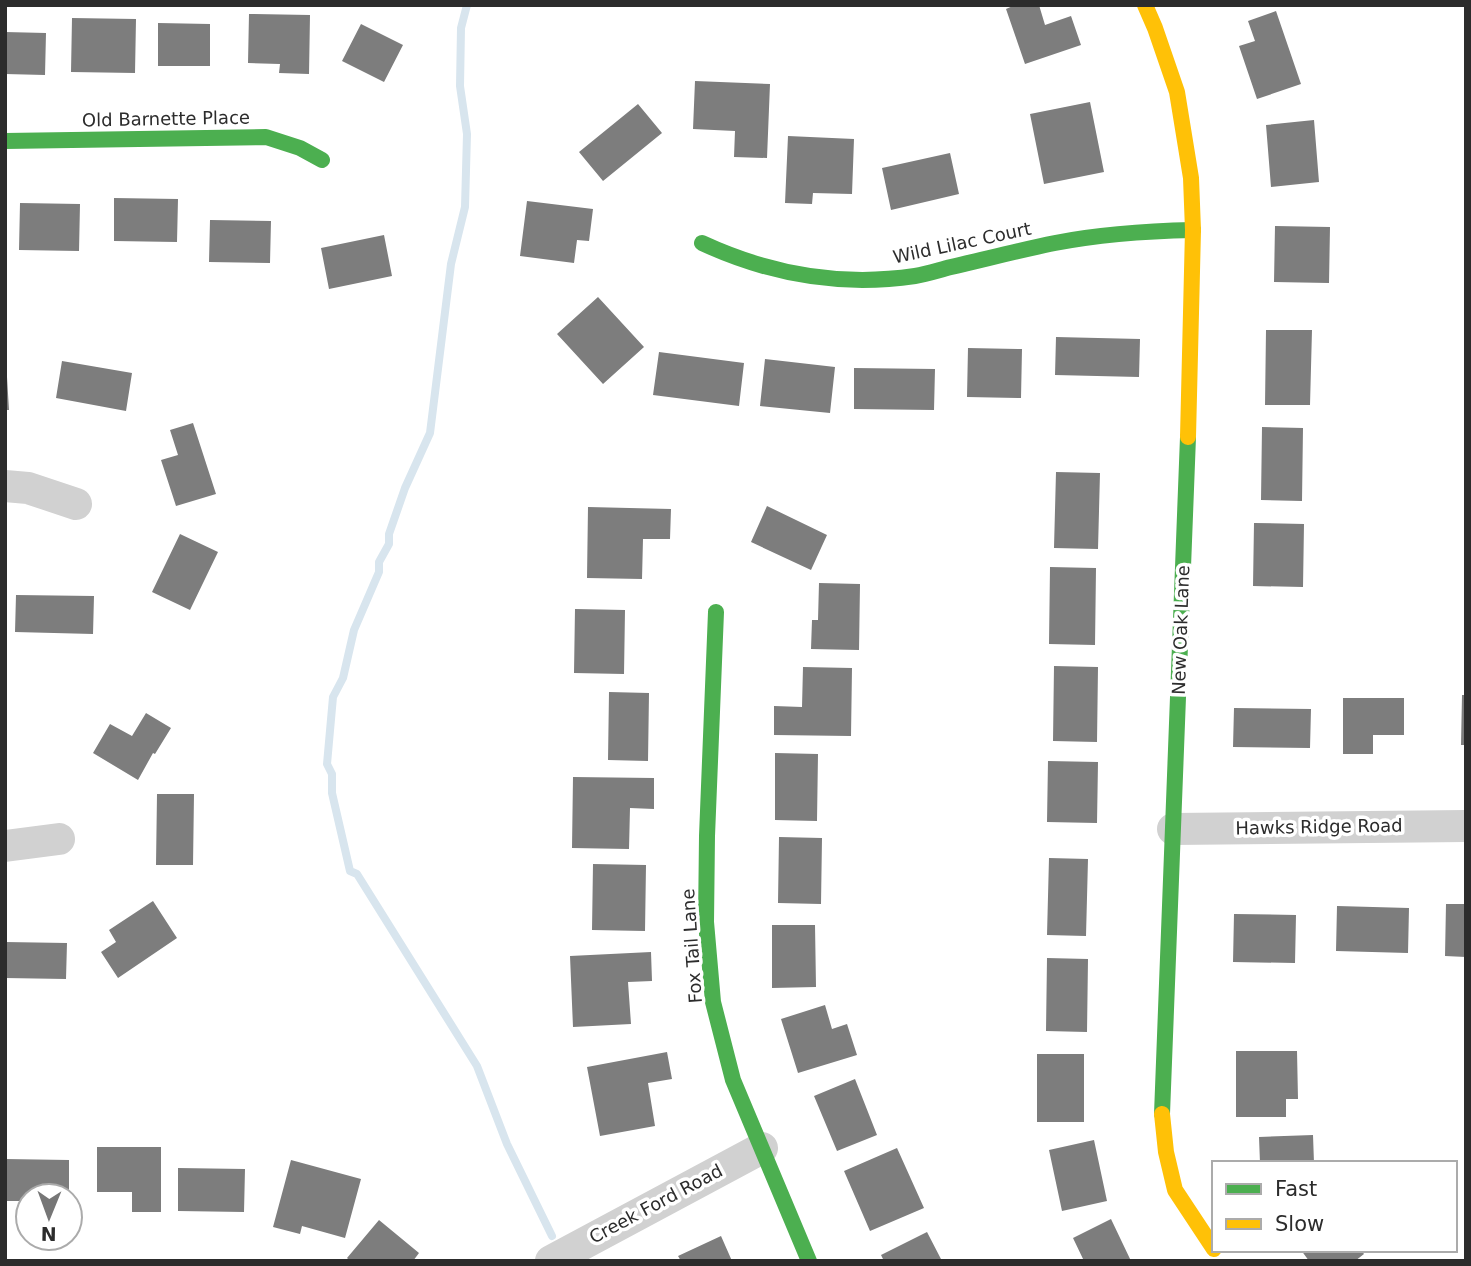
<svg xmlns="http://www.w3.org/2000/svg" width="1471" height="1266" font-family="'DejaVu Sans',sans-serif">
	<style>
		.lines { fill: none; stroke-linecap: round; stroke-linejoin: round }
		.stream { stroke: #d8e5ee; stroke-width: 8 }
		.building { fill: #7d7d7d }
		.street { stroke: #d1d1d1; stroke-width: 32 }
		.fast { stroke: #4caf50; stroke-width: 16 }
		.slow { stroke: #ffc107; stroke-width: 16 }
		.labels { text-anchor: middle; stroke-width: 7; stroke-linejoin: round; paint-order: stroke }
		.street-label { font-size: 18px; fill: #2c2c2c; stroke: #fff }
	</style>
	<rect width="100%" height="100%" fill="#fff"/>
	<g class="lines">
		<!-- stream -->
		<path class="stream" d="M467,5L461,28L460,86L467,134L465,207L451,264L430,433L405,488L389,534V544L379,562V572L354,630L343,678L333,697L327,764L332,774V793L350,871L357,874L477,1066L507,1144L552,1236"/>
	</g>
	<!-- building -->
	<path class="building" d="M1015,5H1039L1045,25L1071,16L1081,45L1025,64L1006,9Z
		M1276,11L1301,84L1257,99L1239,46L1255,41L1248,21Z
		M249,14L310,15L309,74L279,73L280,64L248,63Z
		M72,18L136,19L135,73L71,72Z
		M158,23L210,24V66H158Z
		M361,24L403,45L384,82L342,61Z
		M5,32L46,33L45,75L5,74Z
		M695,81L770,84L767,158L734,157L735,131L693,129Z
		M1090,102L1104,172L1044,184L1030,114Z
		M638,104L662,133L603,181L579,152Z
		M1314,120L1319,182L1271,187L1266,125Z
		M788,136L854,139L852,194L813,193L812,204L785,203Z
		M950,153L959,194L891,210L882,168Z
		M114,198L178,199L177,242L114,241Z
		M527,201L593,209L589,241L577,240L574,263L520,256Z
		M20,203L80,204L79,251L19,250Z
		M210,220L271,221L270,263L209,262Z
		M1275,226L1330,227L1329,283L1274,282Z
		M384,235L392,276L329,289L321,248Z
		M598,297L644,347L603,384L557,334Z
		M1266,330H1312L1310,405H1265Z
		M1056,337L1140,339L1139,377L1055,375Z
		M968,348L1022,349L1021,398L967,397Z
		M659,352L744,363L739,406L653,395Z
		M765,359L835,367L830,413L760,406Z
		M62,361L132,373L126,411L56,398Z
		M854,368L935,369L934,410L854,409Z
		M7,377L9,410H5V378Z
		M193,423L216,494L176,506L161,460L178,455L170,430Z
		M1262,427L1303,428L1302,501L1261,500Z
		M1056,472L1100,473L1098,549L1054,548Z
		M767,506L827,535L811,570L751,542Z
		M588,507L671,509L670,539H643L642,579L587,578Z
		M1254,523L1304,524L1303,587L1253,586Z
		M180,534L218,552L190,610L152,592Z
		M1050,567L1096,568L1095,645L1049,644Z
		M819,583L860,584L859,650L811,649L812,620H818Z
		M16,595L94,596L93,634L15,632Z
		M575,609L625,610L624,674L574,673Z
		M1054,666L1098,667L1097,742L1053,741Z
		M803,667L852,668L851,736L774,735V706L802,707Z
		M609,692L649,693L648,761L608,760Z
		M1462,695H1466V745H1461Z
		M1343,698H1404V735H1373V754H1343Z
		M1234,708L1311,709L1310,748L1233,747Z
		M146,713L171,728L155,754L153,753L138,780L93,753L110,724L132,736Z
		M775,753L818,754L817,821L775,820Z
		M1048,761L1098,762L1097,823L1047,822Z
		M573,777L654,778V809L630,808L629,849L572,848Z
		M157,794H194L193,865H156Z
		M779,837L822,838L821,904L778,903Z
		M1049,858L1088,859L1086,936L1047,935Z
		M593,864L646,865L645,931L592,930Z
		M153,901L177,938L118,978L101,952L116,942L109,930Z
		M1446,904H1466V957L1445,956Z
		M1337,906L1409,908L1408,953L1336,951Z
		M1234,914L1296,915L1295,963L1233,962Z
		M772,925H815L816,987L772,988Z
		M5,942L67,943L66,979L5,978Z
		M651,952L652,981L628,982L631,1024L573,1027L570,956Z
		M1047,958L1088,959L1087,1032L1046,1031Z
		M825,1005L832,1029L847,1024L857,1055L798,1073L781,1019Z
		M1236,1051H1297L1298,1099H1286V1117H1236Z
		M667,1052L672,1079L648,1083L655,1126L600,1136L587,1067Z
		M1037,1054H1084V1122H1037Z
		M855,1079L877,1135L837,1151L814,1096Z
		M1313,1135L1314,1163H1260L1259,1137Z
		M1094,1140L1107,1201L1062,1211L1049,1150Z
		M97,1147H161V1212H132V1192H97Z
		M897,1148L924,1208L870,1231L844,1171Z
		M5,1159L69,1160V1196H28V1201H5Z
		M291,1160L361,1179L345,1238L302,1226L300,1234L273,1227Z
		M178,1168L245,1169L244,1212L178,1211Z
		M1111,1219L1131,1261H1084L1073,1238Z
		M379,1220L419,1253L413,1261H350L347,1258Z
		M927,1232L942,1261H884L881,1255Z
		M721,1236L732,1261H681L678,1256Z
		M1301,1250H1361L1364,1254L1355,1261H1309Z"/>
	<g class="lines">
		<!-- street -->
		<path class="street" d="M5,486L28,488L76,504
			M1173,829L1466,826
			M5,846L59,839
			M551,1261L762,1148"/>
		<!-- fast -->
		<path class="fast" d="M5,141L266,137L300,148L322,160
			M702,243C769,274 841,287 915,276C927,274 939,270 951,267C986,259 1020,250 1055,243C1101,234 1147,231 1193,230
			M716,612L707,836L706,922L713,1002L733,1080L809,1261
			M1162,1114L1188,437"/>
		<!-- slow -->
		<path class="slow" d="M1145,5L1155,28L1177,92L1191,178L1193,230L1188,437
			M1162,1114L1166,1152L1175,1190L1214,1249"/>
	</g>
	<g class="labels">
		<!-- street labels -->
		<g class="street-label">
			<text transform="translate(166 119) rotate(-1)" y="6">Old Barnette Place</text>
			<text transform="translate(962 243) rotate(-12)" y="6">Wild Lilac Court</text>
			<text transform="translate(1181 630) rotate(-88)" y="6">New Oak Lane</text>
			<text transform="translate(1319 827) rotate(-1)" y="6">Hawks Ridge Road</text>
			<text transform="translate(692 946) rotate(-94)" y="6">Fox Tail Lane</text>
			<text transform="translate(656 1204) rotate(-28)" y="6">Creek Ford Road</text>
		</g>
	</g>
	<!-- border -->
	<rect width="1471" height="1266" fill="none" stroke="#2c2c2c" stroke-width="14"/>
	<!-- legend -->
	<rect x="1212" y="1161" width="245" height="91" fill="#ffffff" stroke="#ababab" stroke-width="2"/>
	<rect x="1226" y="1184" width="35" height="10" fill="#4caf50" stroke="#ababab" stroke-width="2"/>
	<text x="1275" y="1196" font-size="21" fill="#2c2c2c">Fast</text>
	<rect x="1226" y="1219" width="35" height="10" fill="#ffc107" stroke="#ababab" stroke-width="2"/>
	<text x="1275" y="1231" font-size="21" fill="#2c2c2c">Slow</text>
	<!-- north arrow -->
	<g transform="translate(49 1217) rotate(181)"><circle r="33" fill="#ffffff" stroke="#ababab" stroke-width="2"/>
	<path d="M0-5L12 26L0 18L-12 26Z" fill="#767676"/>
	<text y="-10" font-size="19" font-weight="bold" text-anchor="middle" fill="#2c2c2c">N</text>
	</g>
</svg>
